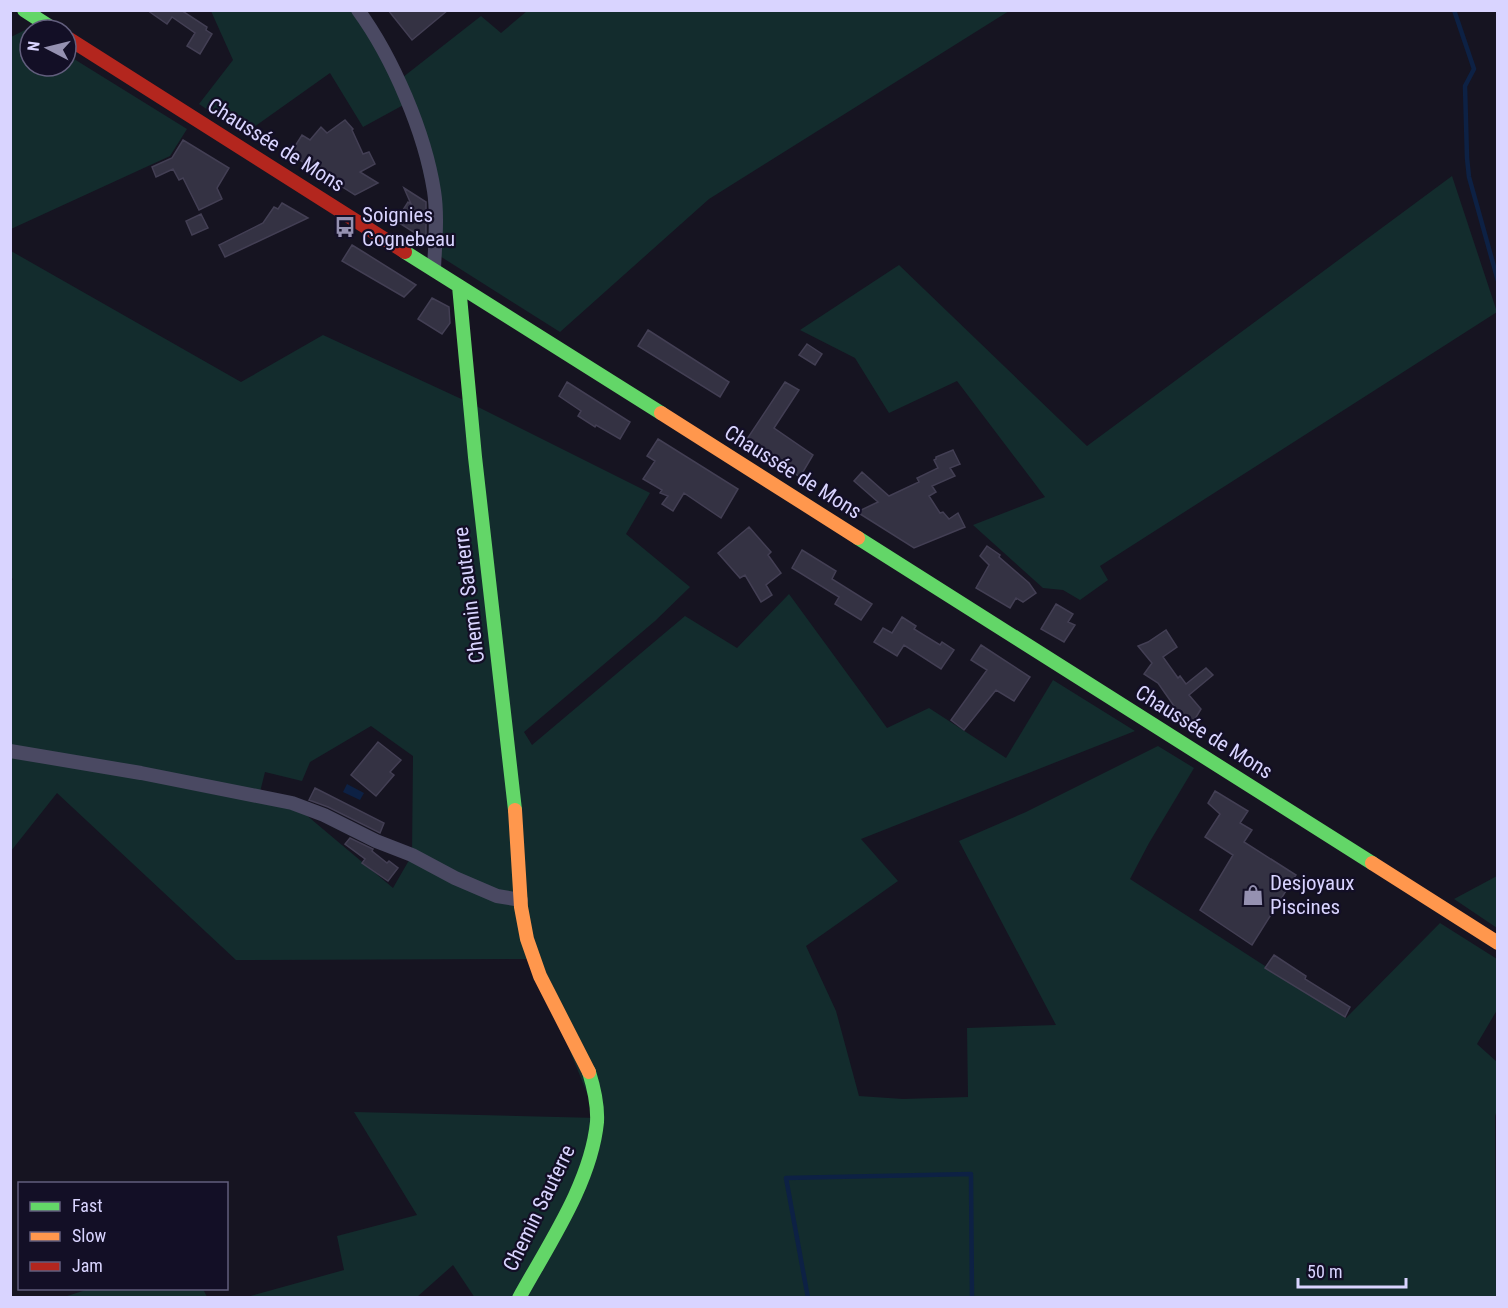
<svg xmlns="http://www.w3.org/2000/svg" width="1508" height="1308" font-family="'Roboto Condensed',sans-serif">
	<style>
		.green { fill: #132c2d; fill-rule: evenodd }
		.water { fill: #0d2144 }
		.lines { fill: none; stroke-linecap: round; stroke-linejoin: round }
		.stream { stroke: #0d2144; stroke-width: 4.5 }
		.building { fill: #343243; stroke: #433f54; stroke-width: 1.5 }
		.street { stroke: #4a4962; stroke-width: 14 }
		.fast { stroke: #63d668; stroke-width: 14 }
		.slow { stroke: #ff974d; stroke-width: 14 }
		.jam { stroke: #b3261e; stroke-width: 14 }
		.labels { text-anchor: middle; stroke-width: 4.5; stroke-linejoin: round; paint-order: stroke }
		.street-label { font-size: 21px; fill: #d9d4ff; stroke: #130f26 }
		.poi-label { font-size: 21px; fill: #d9d4ff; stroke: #130f26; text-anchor: start }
	</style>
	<rect width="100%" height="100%" fill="#161421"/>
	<!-- green -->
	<path class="green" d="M211,11H358L398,81L481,16L501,33L527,11H1009L709,199L560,332L435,253V221L407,103L363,127L330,73L244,134L199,104L233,60Z
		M27,29L30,31V66H66V54L187,129L170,156L11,229V37Z
		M1452,176L1497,312L1100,566L1108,580L1080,600L1063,590L1043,588L973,525L1045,497L957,381L889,413L855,358L800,330L899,265L1087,446Z
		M11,251L241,382L323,335L470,403L650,493L626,534L690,587L655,621L524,732L532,745L685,616L737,648L789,594L887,728L929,708L1006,758L1053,680L1135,731L861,839L898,881L806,946L836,1011L859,1096L903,1099L968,1097L967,1028L1056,1025L959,841L1026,812L1158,746L1194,768L1149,843L1130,879L1346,1018L1440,923L1497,959V1010L1477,1044L1497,1062L1498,1107L1495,1116L1496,1297L475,1298L453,1265L417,1297H247L344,1270L337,1236L417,1215L354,1112L597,1118L533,959L236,960L57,793L11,851L10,583L13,579L10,577ZM371,726L413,756L412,855L393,888L292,803L259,796L265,772L302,781L310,762Z
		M1497,876V928L1454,899Z
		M89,1289H203L207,1297H64Z"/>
	<!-- water -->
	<path class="water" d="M347,784L364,793L360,800L343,792Z"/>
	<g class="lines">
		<!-- stream -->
		<path class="stream" d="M1454,10L1474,69L1465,86L1467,158L1469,177L1498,281
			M808,1298L786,1178L971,1174L972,1298"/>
	</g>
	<!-- building -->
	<path class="building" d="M147,10H181L207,27L206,30L212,34L200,54L187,46L195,33L172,17L167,24Z
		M388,10H448L412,40Z
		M345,120L353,129L352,130L363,154L369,152L375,164L360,172L378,183L355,195L290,154L302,135L310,140L321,127L327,133Z
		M183,140L229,168L217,188L222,199L199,210L183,178L179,180L173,169L156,177L152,167L172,158Z
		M404,188L426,202V240L396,221L408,202L411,204Z
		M282,203L308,218L225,257L219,245L263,223L274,207L278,209Z
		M201,214L208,228L192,235L186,221Z
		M352,245L365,253L416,285L404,297L342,261Z
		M432,298L449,307L450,323L442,334L418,319Z
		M648,330L729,382L720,397L638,346Z
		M807,344L822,354L815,365L799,355Z
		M567,382L630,422L620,439L596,425L595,427L578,416L581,411L559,396Z
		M785,382L799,390L774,428L813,455L800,477L745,442Z
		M658,439L738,489L721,518L684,493L673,511L662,504L668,496L660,493L662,490L643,479L655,461L647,456Z
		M953,450L960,464L950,468L955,476L932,486L936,492L929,496L940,513L943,512L949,519L958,513L965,527L914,548L857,512L878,502L854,481L862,472L889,496L919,482L917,478L938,468L934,460L936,459V457Z
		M749,527L771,552L768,555L781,573L766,585L772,595L761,602L745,575L740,578L718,553Z
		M987,546L1000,555L999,557L1029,583L1036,593L1023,602L1016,598L1010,608L976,588L989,565L980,556Z
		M802,550L836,571L832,579L872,604L861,620L835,604L839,597L792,568Z
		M1056,604L1073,614L1068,622L1075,625L1064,642L1041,629Z
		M902,617L916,626L914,629L940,645L942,642L954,650L941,669L904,645L897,656L874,642L883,628L892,633Z
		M1166,630L1177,647L1163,657L1178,678L1180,676L1186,684L1206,668L1213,675L1189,695L1201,709L1192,724L1170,710L1174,706L1158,683L1144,674L1152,663L1138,646L1148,642Z
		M981,645L1030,677L1014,701L996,690L964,730L951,720L987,670L971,660Z
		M378,742L401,760L390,772L394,775L376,796L351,775Z
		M315,788L384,823L380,833L328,807L309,800Z
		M1215,791L1248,811L1240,823L1252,830L1244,842L1296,875L1252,945L1200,910L1233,855L1205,837L1220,814L1208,803Z
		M350,838L373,849L372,851L387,863L389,861L398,868L388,881L362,863L365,859L345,844Z
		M1274,955L1306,976L1305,979L1350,1007L1345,1017L1265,968Z"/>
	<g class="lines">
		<!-- street -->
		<path class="street" d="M358,10C393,58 425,133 434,191C438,216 435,244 434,269
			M10,751L141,773L292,803L324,815L376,841L412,855L455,878L497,896L521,900"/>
		<!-- fast -->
		<path class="fast" d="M24,10L55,30
			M405,252L661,413
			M459,286L475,457L515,810
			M858,538L1372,863
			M519,1298C548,1245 591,1183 597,1122C598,1104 594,1088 589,1072"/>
		<!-- slow -->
		<path class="slow" d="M661,413L858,538
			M515,810L521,907L527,939L540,976L589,1072
			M1372,863L1498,943"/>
		<!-- jam -->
		<path class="jam" d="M66,37L405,252"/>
	</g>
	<!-- icons -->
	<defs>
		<symbol id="bus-bare" viewBox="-9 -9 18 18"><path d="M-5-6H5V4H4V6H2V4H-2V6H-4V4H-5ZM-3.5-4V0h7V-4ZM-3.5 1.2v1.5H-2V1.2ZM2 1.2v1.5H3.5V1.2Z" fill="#9591b1" stroke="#130f26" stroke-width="2.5" paint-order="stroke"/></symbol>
		<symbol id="shop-bare" viewBox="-9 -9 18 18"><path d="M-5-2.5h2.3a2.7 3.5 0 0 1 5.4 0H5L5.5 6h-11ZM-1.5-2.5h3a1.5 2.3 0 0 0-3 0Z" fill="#9591b1" stroke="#130f26" stroke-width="2.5" paint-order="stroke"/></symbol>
	</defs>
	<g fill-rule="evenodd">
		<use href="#bus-bare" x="330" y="212" width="30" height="30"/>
		<use href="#shop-bare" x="1238" y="880" width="30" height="30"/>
	</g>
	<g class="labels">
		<!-- street labels -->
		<g class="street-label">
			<text transform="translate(276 145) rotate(32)" y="7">Chaussée de Mons</text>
			<text transform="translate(793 472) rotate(32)" y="7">Chaussée de Mons</text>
			<text transform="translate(469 595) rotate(-97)" y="7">Chemin Sauterre</text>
			<text transform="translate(1204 732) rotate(32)" y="7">Chaussée de Mons</text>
			<text transform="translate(539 1208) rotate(-64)" y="7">Chemin Sauterre</text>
		</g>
		<!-- poi labels -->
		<g class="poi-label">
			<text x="362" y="222">Soignies<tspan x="362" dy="24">Cognebeau</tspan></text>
			<text x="1270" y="890">Desjoyaux<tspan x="1270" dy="24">Piscines</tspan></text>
		</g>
	</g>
	<!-- border -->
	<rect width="1508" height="1308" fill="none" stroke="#d9d4ff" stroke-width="24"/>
	<!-- legend -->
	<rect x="18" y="1182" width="210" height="108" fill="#130f26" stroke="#625e7d" stroke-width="1.5"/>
	<rect x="30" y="1202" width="30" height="9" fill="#63d668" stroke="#625e7d" stroke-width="1.5"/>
	<text x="72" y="1212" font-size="18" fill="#d9d4ff">Fast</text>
	<rect x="30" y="1232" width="30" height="9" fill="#ff974d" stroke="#625e7d" stroke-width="1.5"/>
	<text x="72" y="1242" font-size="18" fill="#d9d4ff">Slow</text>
	<rect x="30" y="1262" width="30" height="9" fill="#b3261e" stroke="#625e7d" stroke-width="1.5"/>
	<text x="72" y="1272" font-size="18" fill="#d9d4ff">Jam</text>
	<!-- north arrow -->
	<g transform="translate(48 48) rotate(277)"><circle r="28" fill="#130f26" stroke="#625e7d" stroke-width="1.5"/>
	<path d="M0-4.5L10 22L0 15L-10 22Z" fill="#9591b1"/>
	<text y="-9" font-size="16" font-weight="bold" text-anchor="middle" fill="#d9d4ff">N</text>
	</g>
	<!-- scale -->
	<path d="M1298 1278v9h108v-9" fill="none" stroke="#d9d4ff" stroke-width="3"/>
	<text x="1307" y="1278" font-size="18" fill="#d9d4ff" stroke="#130f26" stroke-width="4.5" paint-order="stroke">50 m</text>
</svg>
